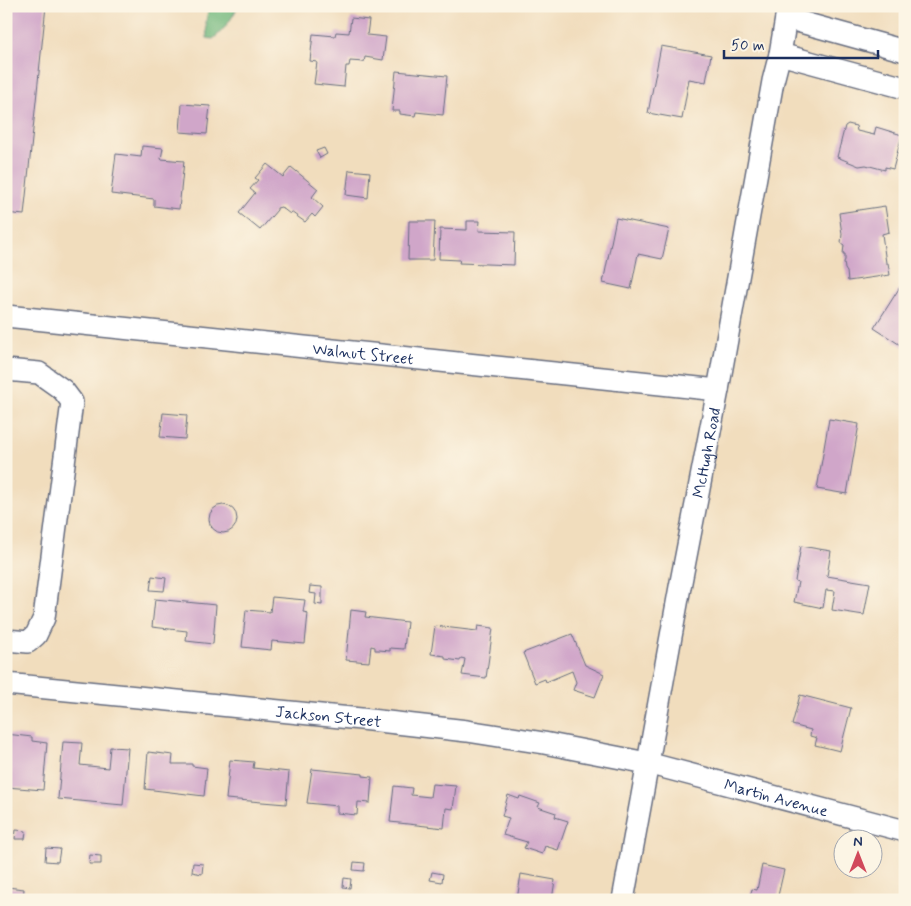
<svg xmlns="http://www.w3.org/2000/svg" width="911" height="906" font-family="Mynerve,sans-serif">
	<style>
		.forest { fill: #72b87d; stroke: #46746e }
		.building { fill: #d0a6c9 }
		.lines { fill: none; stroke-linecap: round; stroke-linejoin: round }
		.minor-casing { stroke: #666c7f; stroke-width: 24 }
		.minor { stroke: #fff; stroke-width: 21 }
		.labels { text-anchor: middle; stroke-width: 5; stroke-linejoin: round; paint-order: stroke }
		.street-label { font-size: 16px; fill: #1b2f5e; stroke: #fcf5e5 }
	</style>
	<rect width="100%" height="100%" fill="#fcf5e5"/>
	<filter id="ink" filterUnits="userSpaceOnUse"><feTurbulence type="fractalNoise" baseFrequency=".02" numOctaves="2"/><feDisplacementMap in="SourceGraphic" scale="10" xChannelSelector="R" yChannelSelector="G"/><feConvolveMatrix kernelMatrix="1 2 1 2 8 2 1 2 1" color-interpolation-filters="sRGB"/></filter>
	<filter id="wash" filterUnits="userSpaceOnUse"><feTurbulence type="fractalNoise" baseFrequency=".0096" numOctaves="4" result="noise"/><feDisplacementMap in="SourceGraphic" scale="20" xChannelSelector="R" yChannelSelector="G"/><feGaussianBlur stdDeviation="1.12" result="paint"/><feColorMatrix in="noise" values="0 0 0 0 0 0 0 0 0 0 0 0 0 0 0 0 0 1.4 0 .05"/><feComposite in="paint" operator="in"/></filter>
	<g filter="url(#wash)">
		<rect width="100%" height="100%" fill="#f1ddbd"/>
		<!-- forest -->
		<path class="forest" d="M209,6H238C232,19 224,30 213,39L207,38L206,21Z"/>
		<g id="blocks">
			<!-- building -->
			<path class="building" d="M6,6H46L24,215L6,213Z
				M351,18L369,20L367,35L386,37L383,60L365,57L364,62L350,61L349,66H346L344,87L314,84L317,62L310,61L313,34L335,36L336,32L349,33Z
				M661,46L711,55L706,82L689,79L682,119L648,113Z
				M396,71L447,76L443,115L416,112L415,116L400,114V111H392Z
				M182,104L210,106L207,134L180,132Z
				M848,124L856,126L857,131L874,135L876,127L902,135L893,169L885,167V170L866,165L859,166L837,157L845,126Z
				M142,146L163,148L161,159L184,161L179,209L154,206V199L111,194L116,154L141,157Z
				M324,148L327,154L320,158L316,151Z
				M267,164L283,177L291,167L318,189L312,197L323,207L315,217L312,214L305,222L291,212L290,214L281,207L277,208V210L260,230L239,213L255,193L250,189L258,180L255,178Z
				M349,170L370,172L368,198L346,195Z
				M885,206L889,232L882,234L886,263H888L890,275L848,281L847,272L845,269L844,262L845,260V254H843L844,245L841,243L842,234L839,213Z
				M616,218L669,229L662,259L638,254L631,289L603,283Z
				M409,221H435L433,260H408Z
				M467,221H480L479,231L515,232L514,265L459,263L460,260L439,259L440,229L467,230Z
				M900,287L905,290V348L874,328Z
				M163,413L187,415L185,439L160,437Z
				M829,419L859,424L847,494L817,489Z
				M209 519a14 14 0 1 1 28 0a14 14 0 1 1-28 0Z
				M801,546L831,551L827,576L870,583L864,615L832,610L835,591L826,590L823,608L794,602L798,582L795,581Z
				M152,576L166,578L164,591L150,590Z
				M310,586L322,587V605L315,604L316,594L309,593Z
				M272,597L305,600L303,612L308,613L305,644L272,641L271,650L242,647L246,610L270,612Z
				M155,599L216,605L213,644L186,641L187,631L152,627Z
				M351,610L366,612L365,617L407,622L404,649L390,648V651L379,650H375V647L371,646L369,662L346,660Z
				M435,626L477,631L478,626L493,628L486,678L462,675L465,659L461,658L460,661L445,659V656L431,654Z
				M572,634L585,665L604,674L595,697L573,690L576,682L572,671L546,682L545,679L535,683L523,653Z
				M800,695L851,708L840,751L815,745L817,738L810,736L811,730L792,725Z
				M6,734L32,737V741L47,743L43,790L6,787Z
				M63,742L82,743L80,765L108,768L110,747L128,748L123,805L58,799Z
				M148,752L173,755L172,764H192V766L207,768L204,796L145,789Z
				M230,760L254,762L253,768L289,772L286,804L226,799Z
				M312,769L363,774V776L372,777L370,803L358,802L357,815L337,813V806L307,803Z
				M432,784L456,786L453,809L446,808L444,828L390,822L394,786L412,788L411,795L430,797Z
				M508,795L519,799L520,796L540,803L538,807L556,813L555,817L568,821L558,850L545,846L542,854L524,848L527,842L503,835L509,818L502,816Z
				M16,830L26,831L25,839H15Z
				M46,848L60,849L58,862L45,861Z
				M90,855L101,856V864H89Z
				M354,862L365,863L364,871L353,870Z
				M193,863L203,864L202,874L192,872Z
				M762,865L784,870L777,900H749L752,889L757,890Z
				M432,872L443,874L442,882L430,880Z
				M521,874L555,880L552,900H517Z
				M344,878L351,879L350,888L343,887Z
				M7,887L24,889L23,900H6Z"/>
		</g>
	</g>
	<g filter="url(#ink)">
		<use href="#blocks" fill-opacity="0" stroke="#666c7f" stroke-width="1"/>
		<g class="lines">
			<defs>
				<g id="minor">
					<path d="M786,18L905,51"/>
					<path d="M780,54L905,88"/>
					<path id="s1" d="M6,316L718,390"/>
					<path d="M6,370L39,373L63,390L72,402L44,618L36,635L28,642L6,640"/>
					<path id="s2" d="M6,684L361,719L467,731L544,743L647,763L905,831"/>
					<path id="s3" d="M623,900L680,587L718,390L773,81L780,54L788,6"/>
				</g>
			</defs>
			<!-- minor casing -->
			<use href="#minor" class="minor-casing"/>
			<!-- minor -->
			<use href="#minor" class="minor"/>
		</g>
	</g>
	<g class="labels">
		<!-- street labels -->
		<g class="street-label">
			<text dy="6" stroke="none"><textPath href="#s1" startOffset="359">Walnut Street</textPath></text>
			<text dy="6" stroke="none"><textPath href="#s3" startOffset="455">McHugh Road</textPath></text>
			<text dy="6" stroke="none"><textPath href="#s2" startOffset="324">Jackson Street</textPath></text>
			<text dy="6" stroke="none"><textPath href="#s2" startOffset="780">Martin Avenue</textPath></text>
		</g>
	</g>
	<!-- margin -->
	<rect width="911" height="906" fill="none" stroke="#fcf5e5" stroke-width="25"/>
	<!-- north arrow -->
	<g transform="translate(858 854)"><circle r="24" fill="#fcf5e5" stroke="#a2a6af"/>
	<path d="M0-4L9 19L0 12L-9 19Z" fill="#d1495b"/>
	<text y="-8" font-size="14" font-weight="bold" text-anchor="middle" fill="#1b2f5e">N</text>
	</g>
	<!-- scale -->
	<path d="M724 50v8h154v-8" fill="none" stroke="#1b2f5e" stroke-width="2.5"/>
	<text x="731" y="50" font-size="15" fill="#1b2f5e" stroke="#fcf5e5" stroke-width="4" paint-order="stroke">50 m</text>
</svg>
